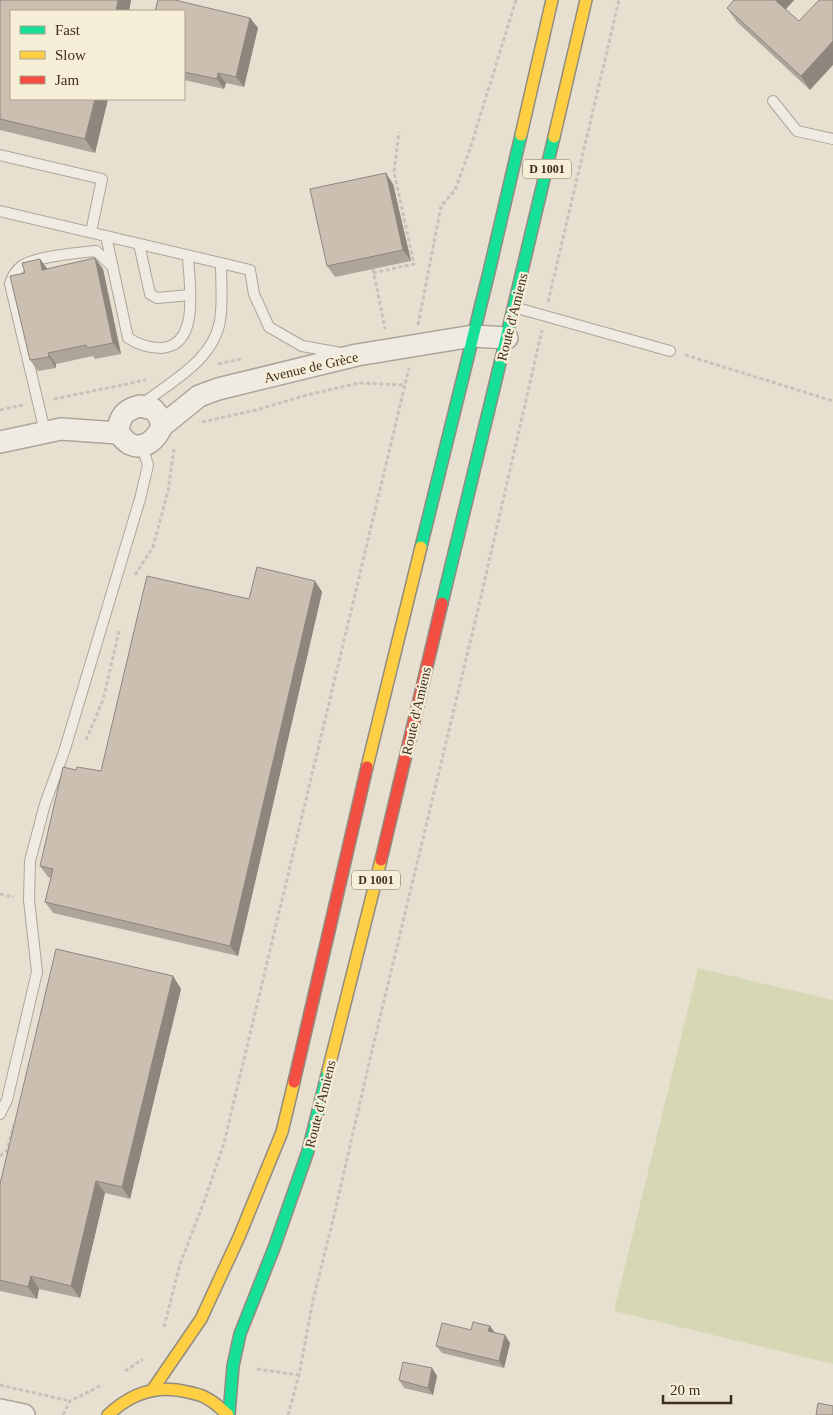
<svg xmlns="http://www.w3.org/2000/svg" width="833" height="1415" font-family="'Times New Roman',serif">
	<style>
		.green { fill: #d6d7b3 }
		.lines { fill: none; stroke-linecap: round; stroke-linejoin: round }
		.lane-casing { stroke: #ada599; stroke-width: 12 }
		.street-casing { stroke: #ada599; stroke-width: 24 }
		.fast-casing { stroke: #928b80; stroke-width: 14 }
		.slow-casing { stroke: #928b80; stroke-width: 14 }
		.jam-casing { stroke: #928b80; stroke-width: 14 }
		.path { stroke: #c8c2b9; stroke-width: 3; stroke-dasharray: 4 2.5; stroke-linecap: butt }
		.lane { stroke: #efebe3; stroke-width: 10 }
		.street { stroke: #efebe3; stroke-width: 21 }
		.fast { stroke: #16e098; stroke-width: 11 }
		.slow { stroke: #ffcf43; stroke-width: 11 }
		.jam { stroke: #f24e42; stroke-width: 11 }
		.wall { fill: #afa499 }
		.shaded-wall { fill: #8e867d }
		.building { fill: #cbbfb2; stroke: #8e867d }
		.labels { text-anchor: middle; stroke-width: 4.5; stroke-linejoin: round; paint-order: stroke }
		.shield { fill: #f7eed8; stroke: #756857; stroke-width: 1 }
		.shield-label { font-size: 12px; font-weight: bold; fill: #3d2e20 }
		.street-label { font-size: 14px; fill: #3d2e20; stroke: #f7eed8 }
	</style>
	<rect width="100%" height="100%" fill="#e7e0d1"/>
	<!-- green -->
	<path class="green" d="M698,968L833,1000V1364L614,1311Z"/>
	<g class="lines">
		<defs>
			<path id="lane" d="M773,101L797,131L833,139
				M0,155L102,179L91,232
				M0,211L250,270L254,294L269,327L302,346L341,353
				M106,236L128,338C139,345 148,348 161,348C201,346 189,283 188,256
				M139,244L150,294L157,298L190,295
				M517,308L670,351
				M141,405C170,382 213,361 220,321C223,303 221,282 221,263
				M45,432L10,284C12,276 16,270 23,265C40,256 77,253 96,251L113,267
				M0,1114L7,1100L37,972L29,900L30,861L45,804L64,752L140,499L148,465L142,446"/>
			<path id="street" d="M140,406L153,409L159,416L162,426C157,438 145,451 130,444C126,442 121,436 118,433C119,417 124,410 140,406Z
				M162,426L199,396L218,389L357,355L473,336L507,338
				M0,442L61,429L118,433
				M0,1410L24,1415"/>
			<path id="fast" d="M421,547L489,272L521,135
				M442,603C479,447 518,293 554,137
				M229,1415L233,1366L240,1334L274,1248L308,1151L328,1071"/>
			<path id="slow" d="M521,135L552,0
				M554,137L586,0
				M367,767L421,547
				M328,1071L381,860
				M153,1389L201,1319L239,1237L282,1132L294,1082
				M108,1415C130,1394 157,1384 188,1392C194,1394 201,1394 206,1398C215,1402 221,1409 228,1415"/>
			<path id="jam" d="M381,860L442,603
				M294,1082L367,767"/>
		</defs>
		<!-- lane casing -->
		<use href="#lane" class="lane-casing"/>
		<!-- street casing -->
		<use href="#street" class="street-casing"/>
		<!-- fast casing -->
		<use href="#fast" class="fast-casing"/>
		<!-- slow casing -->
		<use href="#slow" class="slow-casing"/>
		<!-- jam casing -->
		<use href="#jam" class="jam-casing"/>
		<!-- path -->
		<path class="path" d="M373,269L385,329
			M373,273L414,264L394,172L399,132
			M548,302L619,0
			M418,325L441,206L455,190L470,149L516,0
			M685,355L833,401
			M218,364L241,359
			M54,399L146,380
			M0,410L23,405
			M202,422L256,410L307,395L359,383L405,385
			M135,575L153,547L168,491L174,449
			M86,740L103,700L119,631
			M0,894L14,897
			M0,1156L7,1150L14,1124
			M164,1327L180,1264L205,1199L224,1143L409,368
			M257,1369L299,1375
			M125,1371L143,1359
			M0,1385L70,1401
			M63,1415L70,1401L100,1386
			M288,1415L299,1375L313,1300L333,1220L370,1059L480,601L542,330"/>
		<!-- lane -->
		<use href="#lane" class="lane"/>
		<!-- street -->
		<use href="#street" class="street"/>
		<!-- fast -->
		<use href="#fast" class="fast"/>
		<!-- slow -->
		<use href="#slow" class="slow"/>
		<!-- jam -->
		<use href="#jam" class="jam"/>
	</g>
	<!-- wall -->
	<path class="wall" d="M0,0H131L129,11L11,99H108L95,153L0,130Z
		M734,0H794L786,9L810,90L737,22L727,8Z
		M184,11L250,18L258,28L244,87L226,83L224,89L184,80Z
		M393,184L411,261L335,277L327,266Z
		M95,258L103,269L121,354L95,359L93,356L56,364V368L38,371L30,360L25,273L40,259L47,269Z
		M315,581L322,592L238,956L53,913L45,902L51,878L48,877L40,866L76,770L101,771L249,599Z
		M173,976L181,989L130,1199L105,1193L80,1298L39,1289L37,1299L0,1291V1184Z
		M490,1326L495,1333L505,1335L510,1343L504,1368L442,1353L436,1346L471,1330Z
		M432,1368L437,1376L433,1395L404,1388L399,1380Z"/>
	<!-- shaded-wall -->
	<path class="shaded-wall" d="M118,0H131L129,11H116Z
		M774,0H794L783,12Z
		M250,18L258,28L244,87L236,77Z
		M833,41V65L810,90L801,76Z
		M218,73L226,83L224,89L217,79Z
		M95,99H108L95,153L85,139Z
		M386,173L393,184L411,261L403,250Z
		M95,258L103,269L121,354L113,343Z
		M40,259L48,270H42Z
		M48,353L56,364V368L49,357Z
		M315,581L322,592L238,956L230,946Z
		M173,976L181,989L130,1199L122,1187Z
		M96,1181L105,1193L80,1298L71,1286Z
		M31,1276L39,1289L37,1299L28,1287Z
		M490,1326L495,1333L488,1331Z
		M505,1335L510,1343L504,1368L499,1361Z
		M432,1368L437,1376L433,1395L428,1388Z"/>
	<!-- building -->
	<path class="building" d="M0,0H118L116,11H11V99H95L85,139L0,119Z
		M158,0H175L250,18L236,77L218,73L217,79L184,72V11H155Z
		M734,0H775L799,21L819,0H833V41L801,76L727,8Z
		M386,173L403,250L327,266L310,189Z
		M95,258L113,343L87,348L86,345L48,353L49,357L30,360L10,276L25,273L22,263L40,259L42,270Z
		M257,567L315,581L230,946L45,902L53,869L40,866L63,767L76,770L77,767L101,771L147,576L249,599Z
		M56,949L173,976L122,1187L96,1181L71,1286L31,1276L28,1287L0,1280V1184Z
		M473,1322L490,1326L488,1331L505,1335L499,1361L436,1346L442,1323L471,1330Z
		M403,1362L432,1368L428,1388L399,1380Z
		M818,1403L833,1406V1415H816Z"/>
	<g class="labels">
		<!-- shield labels -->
		<g class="shield">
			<rect x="523" y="159.5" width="48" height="19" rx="4"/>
			<rect x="352" y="870.5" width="48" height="19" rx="4"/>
		</g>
		<g class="shield-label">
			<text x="547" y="173">D 1001</text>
			<text x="376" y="884">D 1001</text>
		</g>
		<!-- street labels -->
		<g class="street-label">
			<text transform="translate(512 317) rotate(-76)" y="5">Route d'Amiens</text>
			<text transform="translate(311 367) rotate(-13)" y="5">Avenue de Grèce</text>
			<text transform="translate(416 711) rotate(-77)" y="5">Route d'Amiens</text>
			<text transform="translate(320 1104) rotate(-76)" y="5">Route d'Amiens</text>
		</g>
	</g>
	<!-- legend -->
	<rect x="10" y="10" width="175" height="90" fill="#f7eed8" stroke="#ada18e"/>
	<rect x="20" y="26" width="25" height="8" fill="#16e098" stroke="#ada18e"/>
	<text x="55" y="35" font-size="15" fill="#3d2e20">Fast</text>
	<rect x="20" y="51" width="25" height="8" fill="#ffcf43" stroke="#ada18e"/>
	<text x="55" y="60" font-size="15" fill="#3d2e20">Slow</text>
	<rect x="20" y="76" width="25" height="8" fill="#f24e42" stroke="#ada18e"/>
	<text x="55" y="85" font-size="15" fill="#3d2e20">Jam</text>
	<!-- scale -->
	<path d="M663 1395v8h68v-8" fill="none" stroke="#3d2e20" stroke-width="2.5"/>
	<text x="670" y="1395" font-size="15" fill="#3d2e20" stroke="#f7eed8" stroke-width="4" paint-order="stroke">20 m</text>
</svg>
